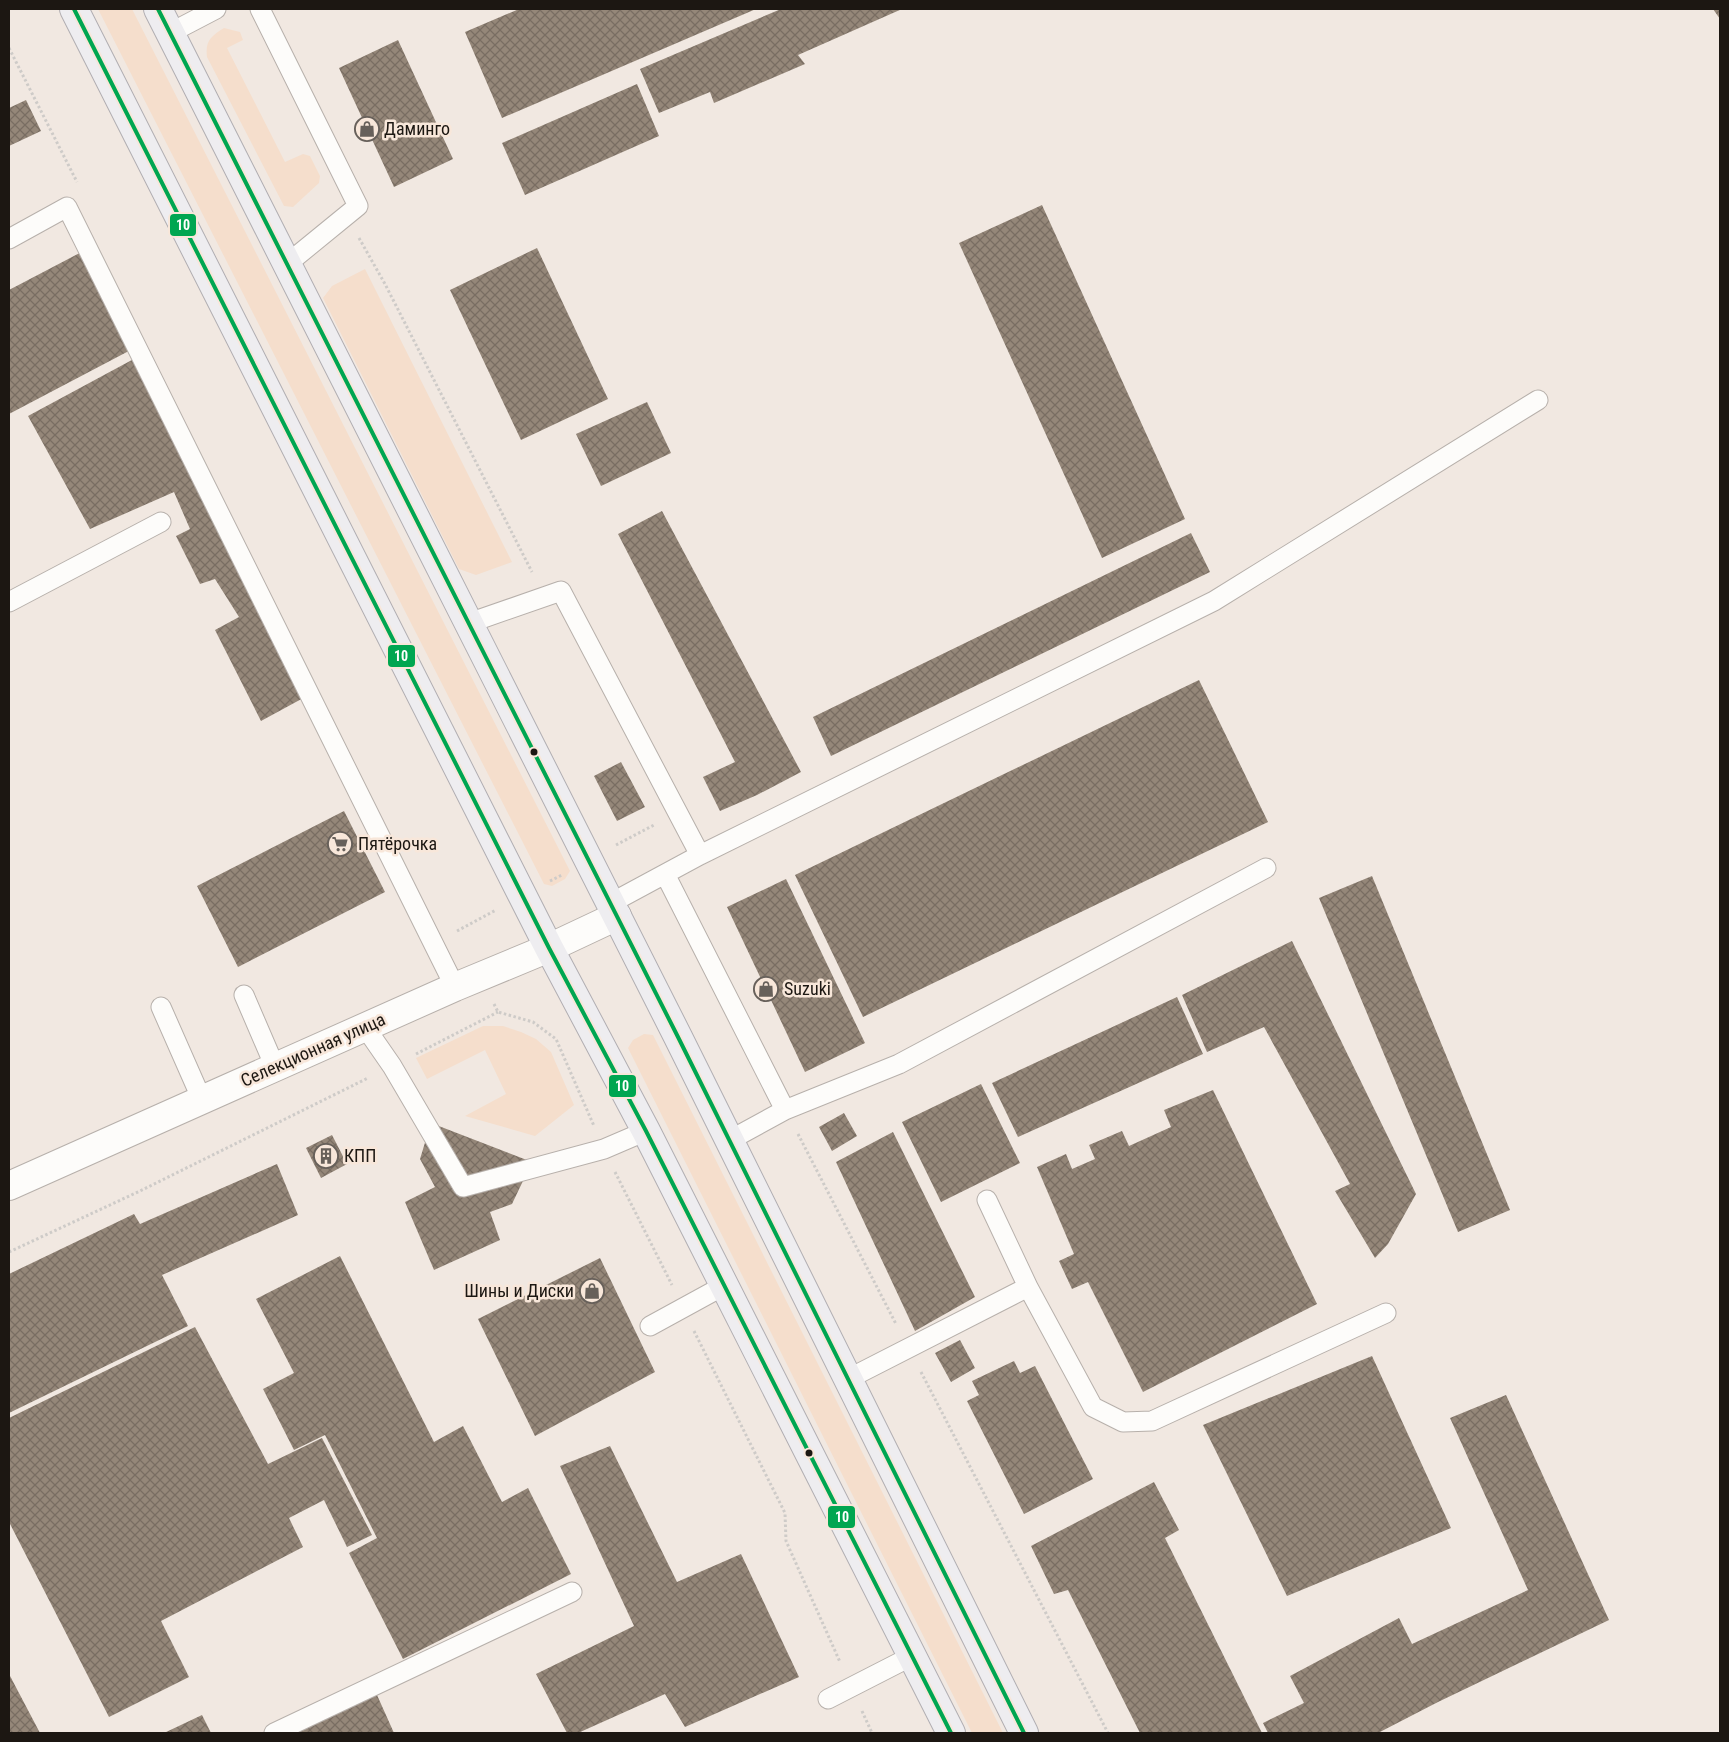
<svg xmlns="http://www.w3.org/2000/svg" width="1729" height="1742" font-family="'Roboto Condensed',sans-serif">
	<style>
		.grass { fill: #f5decc }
		.building { fill: url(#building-cross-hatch) }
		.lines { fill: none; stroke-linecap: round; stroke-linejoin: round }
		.service-casing { stroke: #b7b0ab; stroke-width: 21 }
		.minor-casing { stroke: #b7b0ab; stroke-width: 30 }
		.primary-casing { stroke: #b1aeb2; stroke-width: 30 }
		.path { stroke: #cecbc8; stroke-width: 3; stroke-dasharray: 2.5 2.5; stroke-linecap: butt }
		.service { stroke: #fdfcfa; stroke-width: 19 }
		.minor { stroke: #fdfcfa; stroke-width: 28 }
		.primary { stroke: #eeedf0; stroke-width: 28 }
		.bus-1-casing { stroke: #f8e7da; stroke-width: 8 }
		.bus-1 { stroke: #00a651; stroke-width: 4 }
		.bus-dot { fill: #1c1712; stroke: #f8e7da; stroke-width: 2 }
		.labels { text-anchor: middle; stroke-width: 5; stroke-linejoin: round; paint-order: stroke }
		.poi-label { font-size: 18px; fill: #1c1712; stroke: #f8e7da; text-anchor: start }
		.street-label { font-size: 18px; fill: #1c1712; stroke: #f8e7da }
		.line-badge { stroke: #f8e7da; stroke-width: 2 }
		.badge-label { font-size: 14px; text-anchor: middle; font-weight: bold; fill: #fff }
	</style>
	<defs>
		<pattern id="building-cross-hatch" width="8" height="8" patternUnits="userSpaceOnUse" patternTransform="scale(1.25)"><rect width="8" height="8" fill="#958779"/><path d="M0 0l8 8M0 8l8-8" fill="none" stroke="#796d62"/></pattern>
	</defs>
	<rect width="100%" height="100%" fill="#f1e8e1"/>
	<!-- grass -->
	<path class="grass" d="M98,9H132L570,871L565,879L552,886L544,884Z
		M224,28L240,32L243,40L227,48L285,162L303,154L310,156L320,176L319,183L293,207L284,206L207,57C205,41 211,36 224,28Z
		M365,269L512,562L476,575L459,569L323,298L332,286Z
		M483,1026H503L521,1032L536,1039L551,1052L574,1105L535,1136L465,1116L506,1094L485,1050L427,1079L416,1058Z
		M644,1034L653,1035L1003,1733H972L628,1048L633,1040Z"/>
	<!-- building -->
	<path class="building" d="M519,9H756L502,118L465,32Z
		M781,9H902L798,55L805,64L714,103L710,92L659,113L640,69Z
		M1713,9H1720V19Z
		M398,40L453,159L394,187L339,68Z
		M637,84L659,136L525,195L502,143Z
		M26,100L41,131L9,146V108Z
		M1042,205L1185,519L1102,558L959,243Z
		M93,246L144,343L9,414V290Z
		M537,248L608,399L521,440L450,290Z
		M143,354L271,602L318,690L261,721L215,630L239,617L215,579L200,584L176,536L190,529L174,492L90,529L28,416Z
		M647,402L671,453L601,486L576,434Z
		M662,511L801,772L757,795L720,811L703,777L735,762L618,534Z
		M1191,533L1210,572L831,756L813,717Z
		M1199,680L1268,822L863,1017L795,875Z
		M621,762L645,807L617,821L594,776Z
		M344,811L385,892L238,967L197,886Z
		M1372,876L1510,1210L1458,1232L1319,898Z
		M786,879L865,1043L805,1072L727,907Z
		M1292,941L1416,1194L1388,1244L1375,1258L1335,1191L1350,1184L1264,1027L1207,1052L1182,995Z
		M1177,997L1203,1054L1018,1137L992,1083Z
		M981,1084L1020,1163L941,1202L902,1122Z
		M1213,1090L1317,1304L1143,1392L1088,1282L1072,1289L1059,1261L1074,1254L1037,1167L1066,1154L1072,1169L1095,1159L1089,1145L1122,1131L1129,1146L1171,1127L1164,1110Z
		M844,1113L857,1136L832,1151L819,1127Z
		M431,1123L532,1162L512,1204L490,1212L500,1240L434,1270L405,1202L435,1187L420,1159Z
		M893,1132L975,1297L915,1331L836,1162Z
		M332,1135L347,1164L321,1178L306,1148Z
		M277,1164L298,1215L162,1275L188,1326L9,1413V1274L134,1214L140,1224Z
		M340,1256L434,1442L463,1426L502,1502L528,1488L571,1574L403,1659L349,1553L377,1538L325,1435L294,1450L263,1389L294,1373L256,1299Z
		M600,1258L655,1372L535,1436L478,1319Z
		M195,1327L268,1464L322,1438L372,1535L347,1547L324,1500L289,1518L303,1547L161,1621L189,1677L109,1717L9,1522V1418Z
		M960,1340L975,1368L951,1382L935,1353Z
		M1372,1356L1451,1528L1287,1596L1203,1425Z
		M1014,1361L1020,1373L1035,1366L1093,1479L1024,1514L967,1401L979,1395L972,1381Z
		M1506,1395L1609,1620L1438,1702L1378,1733H1268L1263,1723L1304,1703L1290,1676L1399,1618L1412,1644L1528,1590L1450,1418Z
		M610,1446L677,1582L741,1554L799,1677L685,1727L665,1694L578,1733H567L536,1674L634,1626L560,1466Z
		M1154,1482L1179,1530L1165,1538L1262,1733H1140L1068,1590L1054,1594L1031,1546Z
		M9,1674L40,1733H9Z
		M377,1695L394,1733H301L299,1728Z
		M202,1715L211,1733H164Z"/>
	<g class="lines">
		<defs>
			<path id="service" d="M260,9L358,206L287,264
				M170,33L216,9
				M9,239L67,207L455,987
				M9,602L161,522
				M469,623L561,591L700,855L611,903
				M700,855L1214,601L1538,400
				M665,874L785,1110L730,1140
				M244,995L275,1067
				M161,1007L202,1100
				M365,1027L392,1066L463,1187L604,1149L646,1131
				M785,1110L899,1064L1266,868
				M987,1200L1028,1287
				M650,1326L725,1285
				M848,1379L1028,1287L1093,1407L1123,1422L1152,1421L1386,1313
				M828,1699L912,1656
				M274,1733L572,1592"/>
			<path id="minor" d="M9,1186L455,987L549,948L617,916"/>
			<path id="primary" d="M74,9L549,948L646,1131L951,1733
				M158,9L678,1037L1024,1733"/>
		</defs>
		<!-- service casing -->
		<use href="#service" class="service-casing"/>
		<!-- minor casing -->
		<use href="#minor" class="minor-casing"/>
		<!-- primary casing -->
		<use href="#primary" class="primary-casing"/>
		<!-- path -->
		<path class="path" d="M9,48L77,182
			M359,238L385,284L532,572
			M616,845L654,825
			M550,881L562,875
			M457,931L496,910
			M494,1004L498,1012L533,1022L556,1039L594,1126
			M416,1054L498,1012
			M798,1134L896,1324
			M615,1172L672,1285
			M9,1252L140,1191L368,1078
			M694,1331L785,1513L786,1541L840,1662
			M921,1372L1108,1733
			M862,1711L872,1733"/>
		<!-- service -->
		<use href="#service" class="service"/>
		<!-- minor -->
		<use href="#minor" class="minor"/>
		<!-- primary -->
		<use href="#primary" class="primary"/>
		<defs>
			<path id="bus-1" d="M74,9L549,948L646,1131L951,1733
				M158,9L678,1037L1024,1733"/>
		</defs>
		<!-- bus-1 casing -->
		<use href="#bus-1" class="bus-1-casing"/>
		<!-- bus-1 -->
		<use href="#bus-1" class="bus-1"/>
	</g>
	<!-- icons -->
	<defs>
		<symbol id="shop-ring" viewBox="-11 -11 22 22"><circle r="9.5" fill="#f8e7da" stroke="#67605a" stroke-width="1.5"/><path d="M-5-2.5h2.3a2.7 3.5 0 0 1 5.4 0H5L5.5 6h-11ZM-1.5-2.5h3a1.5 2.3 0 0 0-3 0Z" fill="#67605a"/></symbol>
		<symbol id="supermarket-ring" viewBox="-11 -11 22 22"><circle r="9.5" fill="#f8e7da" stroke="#67605a" stroke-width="1.5"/><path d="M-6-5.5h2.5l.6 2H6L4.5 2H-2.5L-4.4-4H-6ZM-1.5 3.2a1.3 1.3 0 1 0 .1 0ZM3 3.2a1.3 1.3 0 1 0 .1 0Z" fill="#67605a"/></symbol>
		<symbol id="building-ring" viewBox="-11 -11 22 22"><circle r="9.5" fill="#f8e7da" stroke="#67605a" stroke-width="1.5"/><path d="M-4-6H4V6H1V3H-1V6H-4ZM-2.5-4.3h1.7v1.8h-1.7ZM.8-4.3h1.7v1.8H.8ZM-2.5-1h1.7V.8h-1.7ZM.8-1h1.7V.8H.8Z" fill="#67605a"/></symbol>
	</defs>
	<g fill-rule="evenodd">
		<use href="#shop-ring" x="353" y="115" width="28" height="28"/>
		<use href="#supermarket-ring" x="326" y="830" width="28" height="28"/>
		<use href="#shop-ring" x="752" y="975" width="28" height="28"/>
		<use href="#building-ring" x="312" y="1142" width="28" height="28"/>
		<use href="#shop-ring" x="578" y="1277" width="28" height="28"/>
	</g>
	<!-- markers -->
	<g class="bus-dot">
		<circle cx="534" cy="752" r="4.5"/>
		<circle cx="809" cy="1453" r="4.5"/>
	</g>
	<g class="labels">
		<!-- poi labels -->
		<g class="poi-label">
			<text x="384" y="135">Даминго</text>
			<text x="358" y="850">Пятёрочка</text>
			<text x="784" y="995">Suzuki</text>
			<text x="344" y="1162">КПП</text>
			<text x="574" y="1297" text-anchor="end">Шины и Диски</text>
		</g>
		<!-- street labels -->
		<g class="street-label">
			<text transform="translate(313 1050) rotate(-24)" y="6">Селекционная улица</text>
		</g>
	</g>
	<g class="line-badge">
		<rect x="169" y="213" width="28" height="24" rx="5" fill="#00a651"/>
		<rect x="387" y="644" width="29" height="24" rx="5" fill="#00a651"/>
		<rect x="608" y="1074" width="29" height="24" rx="5" fill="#00a651"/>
		<rect x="827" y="1505" width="29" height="24" rx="5" fill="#00a651"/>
	</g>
	<g class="badge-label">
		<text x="183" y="230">10</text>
		<text x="401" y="661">10</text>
		<text x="622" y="1091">10</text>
		<text x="842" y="1522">10</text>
	</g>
	<!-- border -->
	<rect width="1729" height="1742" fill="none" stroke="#1c1712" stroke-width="20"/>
</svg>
